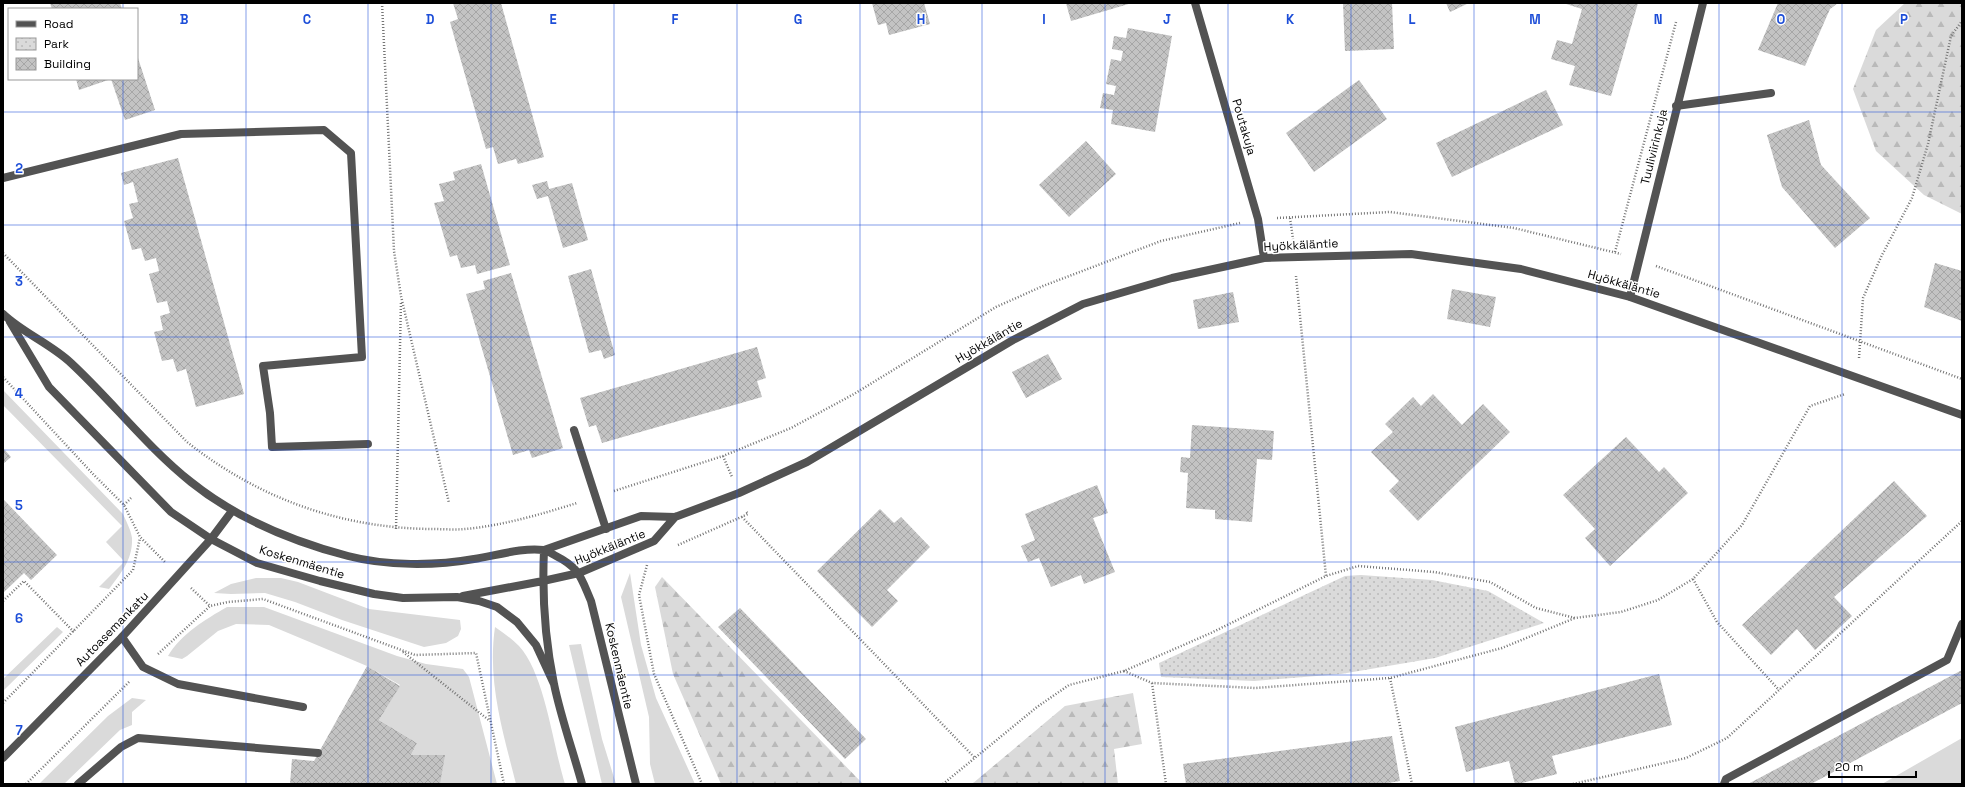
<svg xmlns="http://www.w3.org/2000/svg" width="1965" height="787" font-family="'Space Grotesk',sans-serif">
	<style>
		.grass { fill: #dadada }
		.forest { fill: url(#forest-firs) }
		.park { fill: url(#park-dots) }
		.building { fill: url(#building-cross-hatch) }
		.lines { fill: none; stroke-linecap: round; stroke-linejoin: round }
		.path { stroke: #757575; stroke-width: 2.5; stroke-dasharray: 1 2; stroke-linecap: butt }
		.service { stroke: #535353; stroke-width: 8 }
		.minor { stroke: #535353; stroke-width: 8 }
		.tertiary { stroke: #535353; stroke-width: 8 }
		.grid { fill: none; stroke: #1d4ed8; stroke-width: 1; stroke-opacity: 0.55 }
		.labels { text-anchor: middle; stroke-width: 3; stroke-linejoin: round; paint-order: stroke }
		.street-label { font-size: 12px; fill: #000; stroke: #fff }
		.grid-label { font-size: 13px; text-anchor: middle; font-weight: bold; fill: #1d4ed8; stroke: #fff; stroke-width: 3; stroke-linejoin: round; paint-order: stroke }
	</style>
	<defs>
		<pattern id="forest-firs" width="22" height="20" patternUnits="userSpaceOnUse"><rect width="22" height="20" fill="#dadada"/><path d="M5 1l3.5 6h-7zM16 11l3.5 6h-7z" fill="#b9b9b9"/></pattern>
		<pattern id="park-dots" width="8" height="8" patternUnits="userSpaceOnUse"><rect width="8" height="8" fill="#dadada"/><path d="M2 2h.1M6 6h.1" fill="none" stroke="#b9b9b9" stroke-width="1.8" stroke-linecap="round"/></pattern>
		<pattern id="building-cross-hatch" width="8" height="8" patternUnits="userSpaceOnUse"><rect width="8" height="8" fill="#c3c3c3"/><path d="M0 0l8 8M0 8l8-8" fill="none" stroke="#a6a6a6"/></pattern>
	</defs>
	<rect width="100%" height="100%" fill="#fff"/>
	<!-- grass -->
	<path class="grass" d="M3,390L123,514C126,521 131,530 132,538C133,559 121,573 109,589L99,587L123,563V560L106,542L122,526L3,405Z
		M630,573L641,645L656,698L695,784H655L650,764L649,717L621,597Z
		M256,578H281L298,582L369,609L460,620L461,629L458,636L446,643L424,647L342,620L295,602L265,593L231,594L214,593L231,584Z
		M227,607H264L397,656L426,664L463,669L469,677L497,784H440L411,755L417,743L379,720L400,685L367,666L269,625L236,624L218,631L187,656L182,659L168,656C181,634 206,619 227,607Z
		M57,627L63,632L3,691V679Z
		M495,627C504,633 512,639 519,646C545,674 553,746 565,784H516C503,732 487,682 495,627Z
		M581,644L602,739L616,784H602L569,645Z
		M132,698L146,700L132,712V725L120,730L64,784H39L108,716Z
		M1962,738V784H1882Z"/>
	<!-- forest -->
	<path class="forest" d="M1905,3H1962V214L1924,195L1876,151L1853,89L1876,30Z
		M662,577L863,784H721L673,674L655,587Z
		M1133,693L1142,744L1114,749L1118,784H972L1065,706Z"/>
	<!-- park -->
	<path class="park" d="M1361,575L1432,580L1488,591L1544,623L1435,658L1341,674L1254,681L1161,677L1159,663L1345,576Z"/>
	<!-- building -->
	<path class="building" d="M50,3H120L122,9H52Z
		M453,3H501L544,157L518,164L516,159L498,164L493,147L486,149L450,22L458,19Z
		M872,3H924L930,24L889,35L886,23L878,25Z
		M1066,3H1132L1071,21Z
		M1343,3H1392L1394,49L1345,51Z
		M1446,3H1469L1450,12Z
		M1563,3H1638L1611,96L1569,85L1575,66L1551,59L1557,40L1572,44L1582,9Z
		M1778,3H1838L1830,9L1805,66L1758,50Z
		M1128,28L1172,36L1155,132L1111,124L1113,110L1100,108L1103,93L1114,95L1116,86L1106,84L1111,59L1121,61L1123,51L1112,49L1114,36L1126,38Z
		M137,55L155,110L125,120L111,79H137Z
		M76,79H111L79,90Z
		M1359,80L1387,119L1314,172L1286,133Z
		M1546,90L1563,125L1452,177L1436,143Z
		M1809,120L1821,165L1870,218L1835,248L1782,187L1767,135Z
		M1086,141L1116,174L1069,217L1039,185Z
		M178,158L244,394L196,407L186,369L177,372L173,359L162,361L154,332L163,330L160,316L170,313L167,301L157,303L149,274L159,271L156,258L145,261L141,248L132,250L124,221L133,218L129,204L138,202L133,182L124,185L121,173Z
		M481,164L510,265L477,274L475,265L461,268L457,255L450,257L434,203L444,201L439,184L455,180L453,172Z
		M547,181L549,189L572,183L588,240L563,248L548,196L537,199L532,185Z
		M1935,263L1962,271V321L1924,307Z
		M591,269L615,355L604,359L601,350L589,353L568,276Z
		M511,273L563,448L532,458L529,450L513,455L466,294L485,289L483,281Z
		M1452,289L1496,297L1490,327L1447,319Z
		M1233,292L1239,322L1198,329L1193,300Z
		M757,347L766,378L757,381L762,397L602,443L596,425L589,427L580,398Z
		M1048,354L1062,379L1026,398L1012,372Z
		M1433,394L1462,425L1483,404L1510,432L1418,521L1389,491L1399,481L1371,452L1393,432L1385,424L1413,397L1421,406Z
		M1192,425L1274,431L1272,460L1257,459L1252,522L1215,519V510L1186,508L1188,473L1180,472L1181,457L1190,458Z
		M1626,437L1659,472L1664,467L1688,493L1610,566L1585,538L1595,529L1563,495Z
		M3,448L11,457L3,464Z
		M1894,481L1927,516L1834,597L1852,616L1815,650L1797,629L1771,655L1742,625Z
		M1097,485L1108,513L1093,518L1115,572L1084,584L1081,575L1051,587L1039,558L1028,562L1021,546L1035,540L1025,514Z
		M3,499L57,555L31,580L24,573L3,593Z
		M880,509L894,523L901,517L930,547L887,590L898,601L872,627L817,571Z
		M740,608L866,739L845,759L718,627Z
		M367,666L400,686L379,720L417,743L411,755H445L440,784H290L292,759L314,761Z
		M1962,670V703L1811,784H1748Z
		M1659,674L1672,725L1552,756L1557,774L1518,784H1515L1509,761L1466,772L1455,727Z
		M1392,736L1400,781L1382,784H1186L1183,764Z"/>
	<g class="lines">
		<!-- path -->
		<path class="path" d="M382,3L394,251L401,296L449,503
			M1277,218L1390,212L1514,228L1621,254
			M1290,218L1293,239
			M1615,252L1676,22
			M3,253L187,442C258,498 340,528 431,529C442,529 454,530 465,529C501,526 542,514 577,503
			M1656,266L1962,379
			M1296,276L1326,576
			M1859,358L1863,298L1881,257L1912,198L1928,144L1951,36L1962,21
			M3,377L93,474L124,505L140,537L165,562
			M723,456L732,477
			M614,491L723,456L791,428L854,394L996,307L1043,286L1161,241L1240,223
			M124,505L131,498
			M742,517L975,758
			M396,529L401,301
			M678,545L748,514L746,511
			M647,565L639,595L654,674L702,784
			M1693,579L1717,622L1779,690
			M191,588L210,606
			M3,601L24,581L74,632
			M403,652L490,721
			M158,654L210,606L228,602L263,599L415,655L476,653L504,784
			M1124,671L1152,683L1255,688L1390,678L1502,648L1575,618
			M1390,678L1412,784
			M1152,683L1166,784
			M3,703L133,570L140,538
			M26,784L130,681
			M943,784L1037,707L1069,685L1124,671L1211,633L1326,576L1358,566L1434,572L1490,582L1536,608L1575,618L1621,612L1658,600L1693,579L1742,525L1810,406L1845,394
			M1573,784L1686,758L1727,738L1962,521"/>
		<!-- service -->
		<path class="service" d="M1676,106L1771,93
			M3,178L181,134L324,130L351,153L362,357L263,366L270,413L272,447L368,444
			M574,430L606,529
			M122,637L143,667L178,684L303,707
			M78,784L121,747L138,738L318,753
			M1724,784L1726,779L1947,660L1962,624"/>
		<!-- minor -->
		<path class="minor" d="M1195,3L1258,219L1264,258
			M1630,297L1703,3
			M211,539L232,511
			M544,550L641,516L675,517L739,493L807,462L1013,340L1083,304L1172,278L1264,258L1411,254L1521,269L1630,297L1962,415
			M543,581L579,573L654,541L675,517"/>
		<!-- tertiary -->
		<path class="tertiary" d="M3,314C23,333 51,344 71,363C112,401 147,447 191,482C237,519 291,541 348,556C386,566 435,566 474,559C494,556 524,547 543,550C547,550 552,554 556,556C580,568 581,578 591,601L636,784
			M10,322L49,387L171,512L211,539L257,563L320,581L374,594L403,598L457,597L479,601L497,607L517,622L536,645L554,684
			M544,550C542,594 545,640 554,684C561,718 573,751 582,784
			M463,596L543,581
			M3,758L122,637L211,539"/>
	</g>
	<!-- grid -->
	<path class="grid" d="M123,3V9M246,3V784M368,3V784M491,3V784M614,3V784M737,3V784M860,3V784M982,3V784M1105,3V784M1228,3V784M1351,3V784M1474,3V784M1597,3V784M1719,3V784M1842,3V784M123,79V784M3,112H1962M3,225H1962M3,337H1962M3,450H1962M3,562H1962M3,675H1962"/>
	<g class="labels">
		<!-- street labels -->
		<g class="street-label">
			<text transform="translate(1244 127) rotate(74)" y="4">Poutakuja</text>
			<text transform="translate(1654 147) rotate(-76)" y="4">Tuuliviirinkuja</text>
			<text transform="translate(1301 245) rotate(-3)" y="4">Hyökkäläntie</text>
			<text transform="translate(1624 284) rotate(16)" y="4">Hyökkäläntie</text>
			<text transform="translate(989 341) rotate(-30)" y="4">Hyökkäläntie</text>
			<text transform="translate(610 547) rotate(-22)" y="4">Hyökkäläntie</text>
			<text transform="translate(302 562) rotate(17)" y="4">Koskenmäentie</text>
			<text transform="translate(112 629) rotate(-46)" y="4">Autoasemankatu</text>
			<text transform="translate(619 666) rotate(77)" y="4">Koskenmäentie</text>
		</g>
	</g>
	<g class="grid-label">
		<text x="184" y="24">B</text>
		<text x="307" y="24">C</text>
		<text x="430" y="24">D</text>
		<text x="553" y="24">E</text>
		<text x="675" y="24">F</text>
		<text x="798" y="24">G</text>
		<text x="921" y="24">H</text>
		<text x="1044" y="24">I</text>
		<text x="1167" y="24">J</text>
		<text x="1290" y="24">K</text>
		<text x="1412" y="24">L</text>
		<text x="1535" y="24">M</text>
		<text x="1658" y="24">N</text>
		<text x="1781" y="24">O</text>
		<text x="1904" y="24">P</text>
		<text x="19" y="173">2</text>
		<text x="19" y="286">3</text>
		<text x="19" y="398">4</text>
		<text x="19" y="510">5</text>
		<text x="19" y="623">6</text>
		<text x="19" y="735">7</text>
	</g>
	<!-- border -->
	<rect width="1965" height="787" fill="none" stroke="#000000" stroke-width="8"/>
	<!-- legend -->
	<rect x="8" y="8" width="130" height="72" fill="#ffffff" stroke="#999999"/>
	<rect x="16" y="21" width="20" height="6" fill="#535353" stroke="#999999"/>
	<text x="44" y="28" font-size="12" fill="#000000">Road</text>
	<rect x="16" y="38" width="20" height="12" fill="url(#park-dots)" stroke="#999999"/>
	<text x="44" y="48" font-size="12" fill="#000000">Park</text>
	<rect x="16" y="58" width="20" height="12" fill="url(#building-cross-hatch)" stroke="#999999"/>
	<text x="44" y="68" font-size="12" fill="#000000">Building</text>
	<!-- scale -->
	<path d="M1829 771v6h87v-6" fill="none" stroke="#000000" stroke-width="2"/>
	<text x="1835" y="771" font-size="12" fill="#000000" stroke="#ffffff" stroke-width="3" paint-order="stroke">20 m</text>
</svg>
